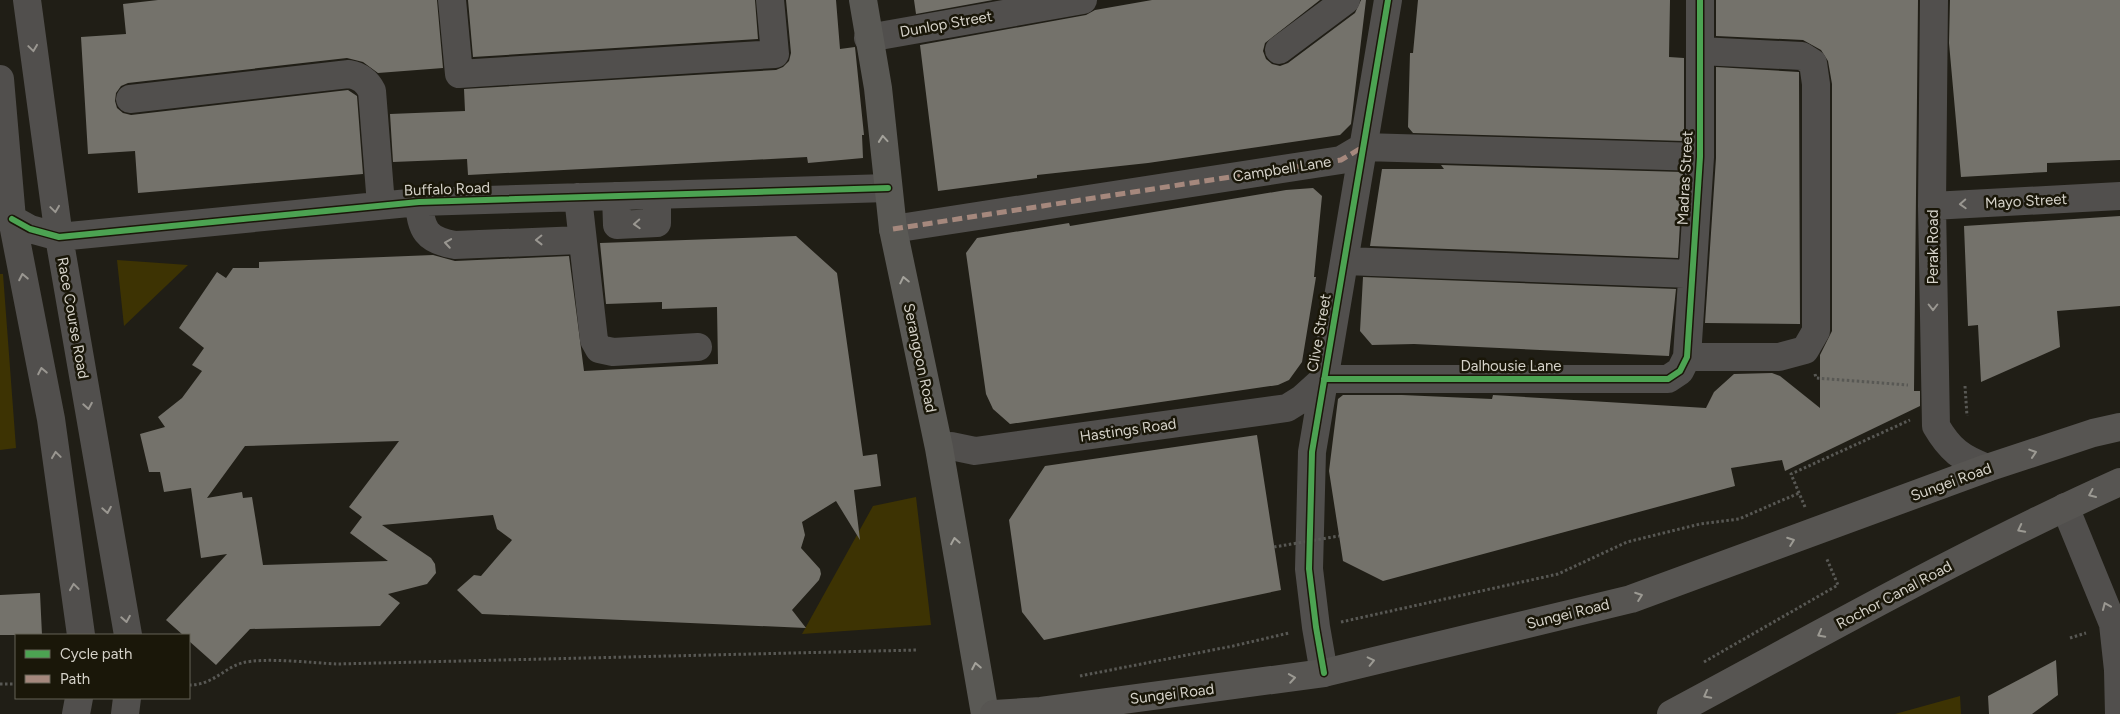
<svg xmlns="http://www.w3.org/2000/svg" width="2120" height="714" font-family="Figtree,sans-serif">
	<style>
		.green { fill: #3d3303 }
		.building { fill: #74726b; fill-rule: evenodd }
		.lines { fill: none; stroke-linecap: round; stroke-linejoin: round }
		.path { stroke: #585854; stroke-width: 3; stroke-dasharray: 2.5 2.5; stroke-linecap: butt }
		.minor { stroke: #514f4d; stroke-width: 28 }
		.major { stroke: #5a5955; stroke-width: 28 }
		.highway { stroke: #575552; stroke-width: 28 }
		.path-bridge { stroke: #585854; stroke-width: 3; stroke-dasharray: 2.5 2.5; stroke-linecap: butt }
		.quiet { stroke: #a5887d; stroke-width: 5; stroke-dasharray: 10 5; stroke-linecap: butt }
		.cycleway-casing { stroke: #1a1709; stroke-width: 9 }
		.cycleway { stroke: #4ca352; stroke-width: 6 }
		.oneway { stroke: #9a9791 }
		.oneway2 { stroke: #a4a29b }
		.oneway3 { stroke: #9c9a93 }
		.labels { text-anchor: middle; stroke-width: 5; stroke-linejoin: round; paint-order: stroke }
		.street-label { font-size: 15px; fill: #d5d2c9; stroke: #1a1709 }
	</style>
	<rect width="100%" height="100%" fill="#201e16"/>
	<!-- green -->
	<path class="green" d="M117,260L188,265L124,326Z
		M0,274H3L16,448L0,450Z
		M916,497L931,625L802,634L873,506Z
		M1960,696L1961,714H1895Z"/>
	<!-- building -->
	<path class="building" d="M158,0H437L443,68L378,73L363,62L347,58L128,83L121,86L116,93L115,101L117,108L123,113L131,115L348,90L357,96L363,174L138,193L135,151L88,154L81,37L126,34L123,4Z
		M468,0H755L758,39L473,57Z
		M786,0H836L840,49L855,47L864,135H862L863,158L808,163L807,157L468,175L467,159L393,162L390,114L465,111L464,89L776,70L783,67L789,61L791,53Z
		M914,0H993L916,14Z
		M1152,0H1320L1265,43L1263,51L1266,59L1272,64L1280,66L1288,63L1355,13L1361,0H1366L1351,124L1340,135L1148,163L1037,175V178L938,191L920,45L1086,15L1095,10Z
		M1418,0H1670L1669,57L1684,58V141L1413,133L1408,127L1410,53H1413Z
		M1716,0H1918L1914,391H1920V406L1785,471L1782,460L1731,468L1735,486L1383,581L1343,561L1329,471L1338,399L1343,395H1402L1492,399L1493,395L1706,408L1714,392L1734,374L1772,373L1780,376L1820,408V355L1832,331V84L1828,61L1821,50L1803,40L1716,36Z
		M1950,0H2120V160L2047,163V172L1961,177L1949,43Z
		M1716,67L1799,72L1800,324L1705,323L1716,158Z
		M1441,165L1683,172L1678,258L1370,246L1382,169H1444Z
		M1313,188L1322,196L1314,277H1316L1302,362L1289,380L1278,385L1010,424L993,409L986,394L966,253L977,238L1069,223L1070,226L1286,190Z
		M2120,216V306L2057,311L2060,347L1981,382L1978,325L1968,326L1964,226Z
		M796,236L837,273L863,456L877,454L881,486L854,490L860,540L836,501L802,522L805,535L801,548L820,569L821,574L819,580L792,610L806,628L482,614L457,590L474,575L481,576L512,540L497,529L493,515L382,525L431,558L435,564L436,573L427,584L388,594L400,603L380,626L250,629L216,665L189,641V635H183L166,620L227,554L201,558L191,488L164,492L160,472H149L140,434L165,427L158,417L182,398L202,371L192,365L204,348L179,328L217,272L226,278L233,268H259V262L433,255L455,261L569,256L584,371L718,364L717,307L662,309V302L606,304L600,243ZM399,441L349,507L362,517L350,533L388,561L263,565L252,497L243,498L242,492L207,498L245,446Z
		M1363,277L1676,289L1669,356L1414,344L1372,345L1360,331Z
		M1257,435L1281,590L1044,640L1022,612L1009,520L1045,466Z
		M40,593L42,635H0V595Z
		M2056,660L2058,695L2032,714H1989L1988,696Z"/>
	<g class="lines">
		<!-- path -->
		<path class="path" d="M1815,374L1816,378L1908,385
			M1965,386L1967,416
			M1805,507L1791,474L1910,420
			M1341,622L1558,574L1627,542L1700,524L1739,519L1799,493
			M2070,638L2086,633
			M1704,662L1838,585L1826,557
			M1080,676L1233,646L1289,633
			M0,684H16
			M189,685C213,685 224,668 242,663C264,657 313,663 337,664L917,650"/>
		<!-- minor -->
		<path class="minor" d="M27,0L59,237L128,635
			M452,0L459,74L775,54L770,0
			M1934,0L1932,206L1936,426C1950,450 1961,458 1987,468
			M868,38L1083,0
			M1279,50L1346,0
			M0,79L12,219L51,419L81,635
			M130,99L349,74C360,76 367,81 372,91L381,205
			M616,196L617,225L657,223V195
			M578,197L594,340L599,349L613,352L698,347
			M419,202C421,230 426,240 455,245L581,240
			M1932,206L2120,196
			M12,219L30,229L59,237L419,202L888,188
			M893,229L1341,160L1363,147L1700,157
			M1345,261L1691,274
			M1687,357H1779L1805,350L1816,331V84L1813,63L1802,56L1700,51
			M1324,379H1668L1680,371L1687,357L1700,157V0
			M951,446L975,451L1287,408L1303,398L1324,379
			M2065,507L2113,624L2118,670L2119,714
			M1324,673L1316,627L1309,569L1312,452L1388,0
			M76,714L79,698
			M125,714L127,698"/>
		<!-- major -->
		<path class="major" d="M863,0L878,88L893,229L939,448L985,714"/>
		<!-- highway -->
		<path class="highway" d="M994,714L1041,711L1324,673L1631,599L1987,468L2093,433L2120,427
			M1671,714C1819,635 1966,551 2120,482"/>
		<!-- path-bridge -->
		<path class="path-bridge" d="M1274,547L1339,536"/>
		<!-- quiet -->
		<path class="quiet" d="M893,229L1341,160L1363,147"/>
		<defs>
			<path id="cycleway" d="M12,219L30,229L59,237L419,202L888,188
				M1324,379H1668L1680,371L1687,357L1700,157V0
				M1324,673L1316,627L1309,569L1312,452L1388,0"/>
		</defs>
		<!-- cycleway casing -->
		<use href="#cycleway" class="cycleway-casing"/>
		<!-- cycleway -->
		<use href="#cycleway" class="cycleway"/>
	</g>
	<!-- one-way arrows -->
	<defs><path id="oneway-chevron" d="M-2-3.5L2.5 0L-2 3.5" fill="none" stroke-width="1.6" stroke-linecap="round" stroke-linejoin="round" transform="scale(1.25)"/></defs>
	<g class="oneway">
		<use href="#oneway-chevron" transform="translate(33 48) rotate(82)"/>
		<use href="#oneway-chevron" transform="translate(1963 204) rotate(177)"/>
		<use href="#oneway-chevron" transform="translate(55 209) rotate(82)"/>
		<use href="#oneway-chevron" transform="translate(637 224) rotate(177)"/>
		<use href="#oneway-chevron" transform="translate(539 240) rotate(179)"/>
		<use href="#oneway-chevron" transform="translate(448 243) rotate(-171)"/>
		<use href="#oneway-chevron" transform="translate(23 277) rotate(-101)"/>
		<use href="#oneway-chevron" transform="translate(1933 307) rotate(90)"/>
		<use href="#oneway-chevron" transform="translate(42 371) rotate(-101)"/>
		<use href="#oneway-chevron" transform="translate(88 406) rotate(80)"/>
		<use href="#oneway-chevron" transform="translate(56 455) rotate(-98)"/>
		<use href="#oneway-chevron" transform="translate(107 510) rotate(80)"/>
		<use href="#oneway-chevron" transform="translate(74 587) rotate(-98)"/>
		<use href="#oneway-chevron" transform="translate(2106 606) rotate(-113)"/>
		<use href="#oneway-chevron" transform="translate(126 619) rotate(80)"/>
	</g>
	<g class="oneway2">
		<use href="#oneway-chevron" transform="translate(883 139) rotate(-95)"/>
		<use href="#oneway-chevron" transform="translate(904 280) rotate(-102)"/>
		<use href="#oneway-chevron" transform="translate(955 541) rotate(-100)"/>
		<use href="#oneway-chevron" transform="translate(976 666) rotate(-101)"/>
	</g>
	<g class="oneway3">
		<use href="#oneway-chevron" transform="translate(2033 453) rotate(-18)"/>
		<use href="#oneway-chevron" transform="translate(2092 494) rotate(156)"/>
		<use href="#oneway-chevron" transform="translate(2021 529) rotate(153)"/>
		<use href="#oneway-chevron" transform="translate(1791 541) rotate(-20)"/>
		<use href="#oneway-chevron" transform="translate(1639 596) rotate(-20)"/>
		<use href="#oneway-chevron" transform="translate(1821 634) rotate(152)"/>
		<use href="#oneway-chevron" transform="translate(1371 661) rotate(-13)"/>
		<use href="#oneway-chevron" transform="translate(1292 678) rotate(-9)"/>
		<use href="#oneway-chevron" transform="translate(1707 695) rotate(152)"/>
	</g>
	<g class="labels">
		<!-- street labels -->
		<g class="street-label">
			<text transform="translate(946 24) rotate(-10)" y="5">Dunlop Street</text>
			<text transform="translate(1282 169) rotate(-9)" y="5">Campbell Lane</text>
			<text transform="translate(1685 178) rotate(-87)" y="5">Madras Street</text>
			<text transform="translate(447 189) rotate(-2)" y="5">Buffalo Road</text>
			<text transform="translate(2026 201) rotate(-3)" y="5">Mayo Street</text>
			<text transform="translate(1933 247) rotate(-90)" y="5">Perak Road</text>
			<text transform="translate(73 318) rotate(80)" y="5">Race Course Road</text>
			<text transform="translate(1319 333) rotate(-80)" y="5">Clive Street</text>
			<text transform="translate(920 358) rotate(78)" y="5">Serangoon Road</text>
			<text x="1511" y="371">Dalhousie Lane</text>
			<text transform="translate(1128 430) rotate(-8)" y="5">Hastings Road</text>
			<text transform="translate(1951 482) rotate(-20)" y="5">Sungei Road</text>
			<text transform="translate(1894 595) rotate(-28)" y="5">Rochor Canal Road</text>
			<text transform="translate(1568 614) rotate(-14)" y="5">Sungei Road</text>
			<text transform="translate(1172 694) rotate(-7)" y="5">Sungei Road</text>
		</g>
	</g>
	<!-- legend -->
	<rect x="15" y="634" width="175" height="65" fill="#1a1709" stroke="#656256"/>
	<rect x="25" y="650" width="25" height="8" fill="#4ca352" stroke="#656256"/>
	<text x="60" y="659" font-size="15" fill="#d5d2c9">Cycle path</text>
	<rect x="25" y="675" width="25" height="8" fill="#a5887d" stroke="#656256"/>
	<text x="60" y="684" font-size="15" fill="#d5d2c9">Path</text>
</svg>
